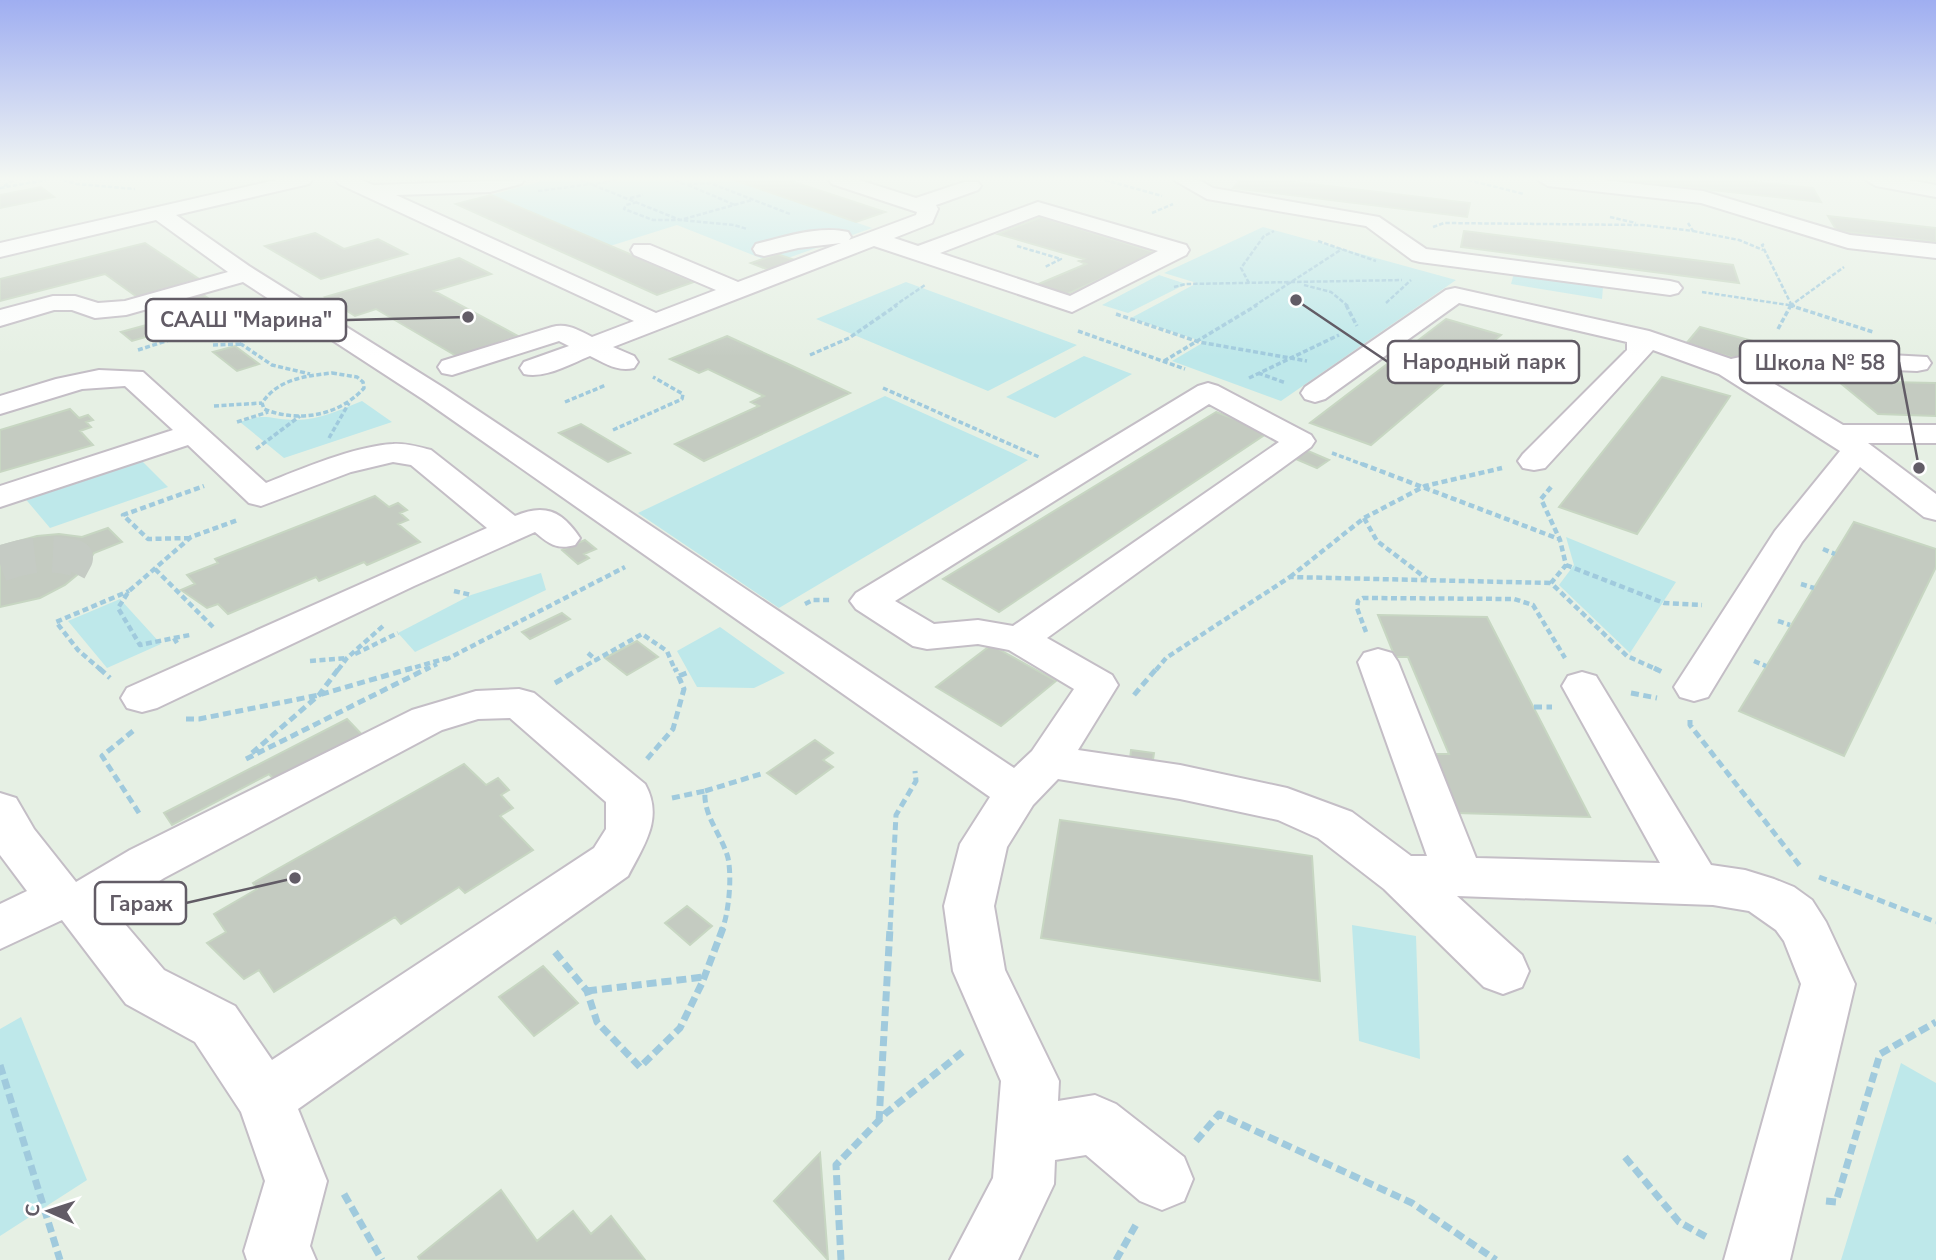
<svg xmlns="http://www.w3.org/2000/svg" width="1936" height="1260" font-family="'Nunito Sans',sans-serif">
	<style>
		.green { fill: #bee8ea }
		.building { fill: #c4cbc1; stroke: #c7d6c2; stroke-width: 2 }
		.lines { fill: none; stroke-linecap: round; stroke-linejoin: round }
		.minor-tunnel { stroke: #c5cbc4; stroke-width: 36; stroke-dasharray: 36 18; stroke-linecap: butt }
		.minor-casing { stroke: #c4bec6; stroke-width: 4 }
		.path-far4 { stroke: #a0cadd; stroke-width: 2.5; stroke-dasharray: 4.5 2; stroke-linecap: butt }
		.path-far3 { stroke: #a0cadd; stroke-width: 3.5; stroke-dasharray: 5 2.5; stroke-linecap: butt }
		.path-far2 { stroke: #a0cadd; stroke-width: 4.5; stroke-dasharray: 6 3.5; stroke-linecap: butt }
		.path-far1 { stroke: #a0cadd; stroke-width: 5; stroke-dasharray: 8 4.5; stroke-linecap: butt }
		.path { stroke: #a0cadd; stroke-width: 7; stroke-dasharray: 10 5; stroke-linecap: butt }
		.minor { fill: #fff; fill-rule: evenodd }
		.leader { fill: none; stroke: #625c66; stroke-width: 2.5 }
		.callout-dot { fill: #625c66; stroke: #fff; stroke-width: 2.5 }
		.callout { fill: #fff; stroke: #625c66; stroke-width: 2.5 }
		.callout-label { font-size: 21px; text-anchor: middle; font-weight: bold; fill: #625c66 }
	</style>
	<rect width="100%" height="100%" fill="#e6f0e4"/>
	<!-- green -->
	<path class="green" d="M545,180H734L872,228L788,258L777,254L763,259L677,225L610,246L491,195Z
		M1263,227L1456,280L1281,401L1172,361L1204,342L1131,318L1197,283L1164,273Z
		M1514,273L1603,287L1602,299L1511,284Z
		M1159,275L1186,284L1128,313L1102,305Z
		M906,282L1077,345L988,391L816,319Z
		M1084,356L1132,374L1055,418L1006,397Z
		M885,396L1028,460L779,608L638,513Z
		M362,401L392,422L284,458L240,422C267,413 267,419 293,420C317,421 340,410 362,401Z
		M138,457L168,487L50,528L23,496Z
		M1566,537L1676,582L1630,653L1559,585L1574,565Z
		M541,573L546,590L415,652L398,633L471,595Z
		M120,599L161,644L107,668L68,621Z
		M720,627L785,673L754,688L697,687L677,651Z
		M1352,925L1416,936L1420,1059L1359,1041Z
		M21,1017L87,1180L0,1236V1029Z
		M1901,1063L1936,1083V1260H1841Z"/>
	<!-- building -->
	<path class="building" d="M734,180H788L885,212L856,222Z
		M1239,180H1279L1470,203L1467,217L1233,188Z
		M1622,180H1735L1813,188L1821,202Z
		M41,187L54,197L0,208V195Z
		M491,195L644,260L694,282L657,295L456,204Z
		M1828,216L1936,228V242L1837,231Z
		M1041,217L1157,253L1063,296L1034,286L1086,264L1079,261L1084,259L998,234Z
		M1464,231L1733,265L1739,283L1461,247Z
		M315,233L344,249L378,239L407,254L321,279L265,246Z
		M145,243L199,279L137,297L105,274L0,301V279Z
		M777,254L795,260L769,270L751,263Z
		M459,258L491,274L434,291L518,336L458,357L376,309L355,316L325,297Z
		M202,294L230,313L132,341L121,332L161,321L146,309Z
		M1446,319L1501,335L1371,445L1310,423Z
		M1700,327L1757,342L1743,360L1685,345Z
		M727,336L786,363L850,393L704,461L675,444L759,406L751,402L764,396L708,369L699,373L670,359Z
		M235,346L259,364L237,371L213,352Z
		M1662,377L1730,396L1637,534L1559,507Z
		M1838,381L1936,383V416L1878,414Z
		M70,409L79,418L88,415L93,420L86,422L91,427L80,431L93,445L0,472V430Z
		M1216,412L1269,432L999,612L943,579Z
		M581,424L630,453L608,462L559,433Z
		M1301,448L1329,460L1317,468L1289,456Z
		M375,496L389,507L398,503L407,510L400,513L408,520L398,524L420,542L367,565L364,562L319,581L316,577L228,614L218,604L207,608L181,590L195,584L187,575L218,563L215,559Z
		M1854,522L1936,549V567L1844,756L1739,711Z
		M108,528L122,542L94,553L83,570L65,585L40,598L0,607V546L37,536L59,534L82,537Z
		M585,540L596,549L584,554L589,558L578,564L562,550Z
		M562,613L570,619L530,639L522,632Z
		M1378,615L1487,617L1590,817L1457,813L1434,754H1449L1408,657H1395Z
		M637,641L658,657L627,675L605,658Z
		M991,645L1056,681L1001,726L936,687Z
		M347,719L369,742L282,789L269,774L172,825L164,813Z
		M815,740L833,753L823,760L833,767L796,794L767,773Z
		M1131,750L1154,753L1151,773L1129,769Z
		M464,764L486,785L498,778L509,790L501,795L513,808L500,816L533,850L465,893L459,887L401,924L395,917L274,992L259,970L244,979L207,943L226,932L214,914L257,889L253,883Z
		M1060,820L1312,856L1320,981L1041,938Z
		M687,906L712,926L690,945L665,923Z
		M543,966L578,1003L534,1036L499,997Z
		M820,1153L828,1260L774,1201Z
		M501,1190L537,1241L573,1211L591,1234L611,1216L645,1260H420L418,1257Z"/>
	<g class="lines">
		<!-- minor-tunnel -->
		<path class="minor-tunnel" d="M0,564C26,555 48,551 75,558L68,571"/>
		<defs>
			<path id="minor" d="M276,180H312L309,184L176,215L249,266L444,388L1014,768L1032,751L1074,689L1009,650L978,644L927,649L913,646L856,609L850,601L856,593L1198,386L1208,383L1218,386L1311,435L1315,441L1311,447L1047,638L1112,675L1118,685L1078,750L1180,765L1287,788L1352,812L1411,856H1427L1358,662L1364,653L1378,649L1392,653L1398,662L1476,858L1660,863L1562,686L1568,676L1582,672L1596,676L1711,865L1745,870L1774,879L1794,887L1812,900L1826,922L1855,984L1790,1260H1724L1801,984L1784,941L1776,930L1749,911L1713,905L1457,896L1522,955L1529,971L1522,987L1503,994L1484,987L1384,889L1318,838L1278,820L1180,799L1058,779L1033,805L1007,847L994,906L1005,970L1059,1081L1058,1101L1095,1095L1116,1104L1184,1157L1193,1179L1184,1201L1162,1210L1140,1201L1086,1155L1055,1160L1054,1184L1018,1260H950L993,1178L1001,1081L953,971L944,906L960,844L990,797L424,400L243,282L126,315L95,318L72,310H54L0,326V310L53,296H75L98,303L125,301L228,272L156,220L0,257V243ZM1209,404L1279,442L1013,626L978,620L934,624L895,601Z
				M336,180H362L373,185L524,180L521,184L490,192L396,195L656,313L716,290L634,255L631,250L634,245H650L738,282L841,243L798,248L764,256L756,254L753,249L756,244C784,237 820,225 848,232L851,237L849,240L916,215L917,212L832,184L829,180H859L916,198L964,182H978L981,186L978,190L936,205L938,209L932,223L894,238L918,246L1038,202L1186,245L1189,250L1186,255L1072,312L874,246L613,347L634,356L638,362L634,368C617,372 605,363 590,356C570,364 545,379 524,374L520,368L524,362L569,346L559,341L452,375L442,373L438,367L442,361L552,327C567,323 578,330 592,337L634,321L339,184ZM1039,215L1158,251L1070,296L940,253Z
				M1174,180H1199L1213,188L1379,217L1426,249L1670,281L1678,283L1682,288L1678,293L1670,295L1420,262L1412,260L1366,226L1207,199Z
				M1538,180H1603L1703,191L1850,235L1936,244V258L1848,248L1701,203L1548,186Z
				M1866,180H1909L1936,185V197L1876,186Z
				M1455,288L1649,331L1731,359L1779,349L1927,357L1931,363L1927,369L1917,371L1779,365L1753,371L1843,425H1936V443H1868L1936,494V520L1924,517L1860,467L1802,542L1708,697L1694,701L1680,697L1674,687L1775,531L1840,451L1719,374L1653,350L1545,468L1534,470L1523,468L1518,461L1523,454L1627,350V342L1459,303L1325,399L1315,402L1305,399L1301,393L1305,387L1446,290Z
				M99,370L143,372L266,483C301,469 355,446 393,444C405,443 419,447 431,450L515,516C545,503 562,511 580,538L575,545C557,550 549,544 535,532L414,586L157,708L142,712L127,708L121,698L127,688L487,528L411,465L393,462L351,472L261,506L249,503L188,445L0,507V486L173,430L125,386L82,389L0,414V396L56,379Z
				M519,689L534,693L645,784C664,818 644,845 628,876L298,1109L327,1181L310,1246L316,1260H247L244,1251L265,1181L241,1112L195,1042L126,1004L62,920L0,949V904L27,891L0,855V793L16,798L34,829L76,882L130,850L412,710L476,691ZM510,718L606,802V829L594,848L272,1060L235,1006L164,970L113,910L164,878L442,730L478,719Z"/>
		</defs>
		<!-- minor casing -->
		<use href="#minor" class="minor-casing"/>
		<!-- path-far4 -->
		<path class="path-far4" d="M63,180L77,184L135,189
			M581,180L680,220L734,225L747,229
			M675,180L684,184L710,183L790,214
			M1105,180L1162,196
			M1468,180L1524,194
			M606,181L618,180
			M688,185L735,205
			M4,186L14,180
			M0,188L46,180
			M538,191L607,182
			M630,198L643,195
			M637,202L626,205L624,209L653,220H680L752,200
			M1152,213L1173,204
			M1610,217L1636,223
			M1433,227L1444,223L1643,225L1693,231L1688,223
			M1693,231L1739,240L1763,250
			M1318,241L1376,261
			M1764,244L1762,245L1791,304
			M1017,246L1061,259L1045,267
			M1249,283L1241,268L1264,236L1274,231
			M1304,285L1331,292L1348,306
			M1174,287L1186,284L1402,280
			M1702,292L1795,306
			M1386,303L1411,280
			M894,306L925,285
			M1254,306L1342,249
			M1790,306L1844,267"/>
		<!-- path-far3 -->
		<path class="path-far3" d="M1346,305L1357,326
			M1789,305L1873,332
			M231,306L255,329L241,344L272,365L310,374
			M1116,314L1199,342L1307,361
			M1778,329L1791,305
			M1078,331L1185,369
			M213,345L241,344
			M138,350L244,316
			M810,355L849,338L897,305
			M1164,361L1257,305
			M332,373L357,377L363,382L364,388C339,416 298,423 264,409L262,403C278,379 305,376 332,373Z
			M1258,373L1286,383
			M1249,378L1339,335
			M883,388L1039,457
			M565,402L606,385
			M214,406L262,403
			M237,422L268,412
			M613,430L682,399L683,394L653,377
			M329,438L349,403
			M256,449L300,416
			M1332,453L1367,466"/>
		<!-- path-far2 -->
		<path class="path-far2" d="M1362,464L1559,539
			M1551,487L1541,499L1560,540L1566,565L1551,583L1627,656L1658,670
			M1364,518L1377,541L1427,579
			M190,538L148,539L123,515L204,486
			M1823,549L1835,554
			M1566,565L1664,603L1702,605
			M155,569L214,628
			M1290,577L1364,518L1425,486L1502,468
			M1801,584L1814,588
			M454,591L471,595
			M805,604L813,600H830
			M1778,621L1790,625
			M1366,632L1357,608L1358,601L1363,598L1514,599L1533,605L1565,658
			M174,638L190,635
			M177,643L174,638L140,645L118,608L129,591L191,537L238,520
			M588,653L596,660
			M355,654L398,633
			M445,660L625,567
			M310,661L347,658
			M1754,661L1766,666
			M101,670L78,650L56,622L129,591
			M338,670L347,658L383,626
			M406,670L447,658
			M425,670L437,664
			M578,670L642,634L667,651L675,670
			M1156,670L1166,658L1290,577L1551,583"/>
		<!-- path-far1 -->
		<path class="path-far1" d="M99,668L110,678
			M1654,668L1662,672
			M679,676L689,672
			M555,683L581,668
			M1631,693L1657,698
			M1134,695L1157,668
			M1534,707H1552
			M186,719H199L319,695L412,668
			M1690,720V725L1800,866
			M133,731L102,756L139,813
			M252,753L319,695L339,668
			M246,759L428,668
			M647,759L673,729L684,689L675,668
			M705,791L764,773
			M672,798L705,791C703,816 722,835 728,858C732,877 729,912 722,930
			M1819,877L1936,922
			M890,930L896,815L916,781L915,771"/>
		<!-- path -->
		<path class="path" d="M555,952L587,991L597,1022L640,1067L680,1028L702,983L723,928
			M587,991L704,977
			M0,1065L60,1260
			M879,1121L890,928
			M1196,1141L1219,1114L1412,1203L1496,1260
			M1625,1157L1679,1222L1710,1239
			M344,1194L382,1260
			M1826,1201L1836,1202L1880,1054L1936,1022
			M841,1260L836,1165L886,1113L965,1050
			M1116,1260L1138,1221"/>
		<!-- minor -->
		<use href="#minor" class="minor"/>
	</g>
	<!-- sky -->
	<linearGradient id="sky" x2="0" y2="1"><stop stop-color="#9faef1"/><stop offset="0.5" stop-color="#f4f8f3"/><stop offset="1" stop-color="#f4f8f3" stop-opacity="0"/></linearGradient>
	<rect width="1936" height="357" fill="url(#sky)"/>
	<!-- callouts -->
	<path class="leader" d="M468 317L346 320M1296 300L1388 362M1919 468L1899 362M295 878L186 903"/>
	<g class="callout-dot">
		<circle cx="468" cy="317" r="7"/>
		<circle cx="1296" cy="300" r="7"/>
		<circle cx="1919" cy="468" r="7"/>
		<circle cx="295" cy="878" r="7"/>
	</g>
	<g class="callout">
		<rect x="146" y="299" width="200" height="42" rx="7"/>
		<rect x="1388" y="341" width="191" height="42" rx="7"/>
		<rect x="1740" y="341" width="159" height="42" rx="7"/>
		<rect x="95" y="882" width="91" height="42" rx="7"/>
	</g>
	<g class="callout-label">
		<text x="246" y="327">СААШ "Марина"</text>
		<text x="1484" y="369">Народный парк</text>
		<text x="1820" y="370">Школа № 58</text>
		<text x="141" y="911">Гараж</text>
	</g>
	<!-- north arrow -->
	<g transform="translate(49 1211) rotate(273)" stroke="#ffffff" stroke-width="5" paint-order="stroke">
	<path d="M0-5L12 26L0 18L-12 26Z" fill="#625c66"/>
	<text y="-10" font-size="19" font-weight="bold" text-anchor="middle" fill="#625c66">С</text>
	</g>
</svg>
